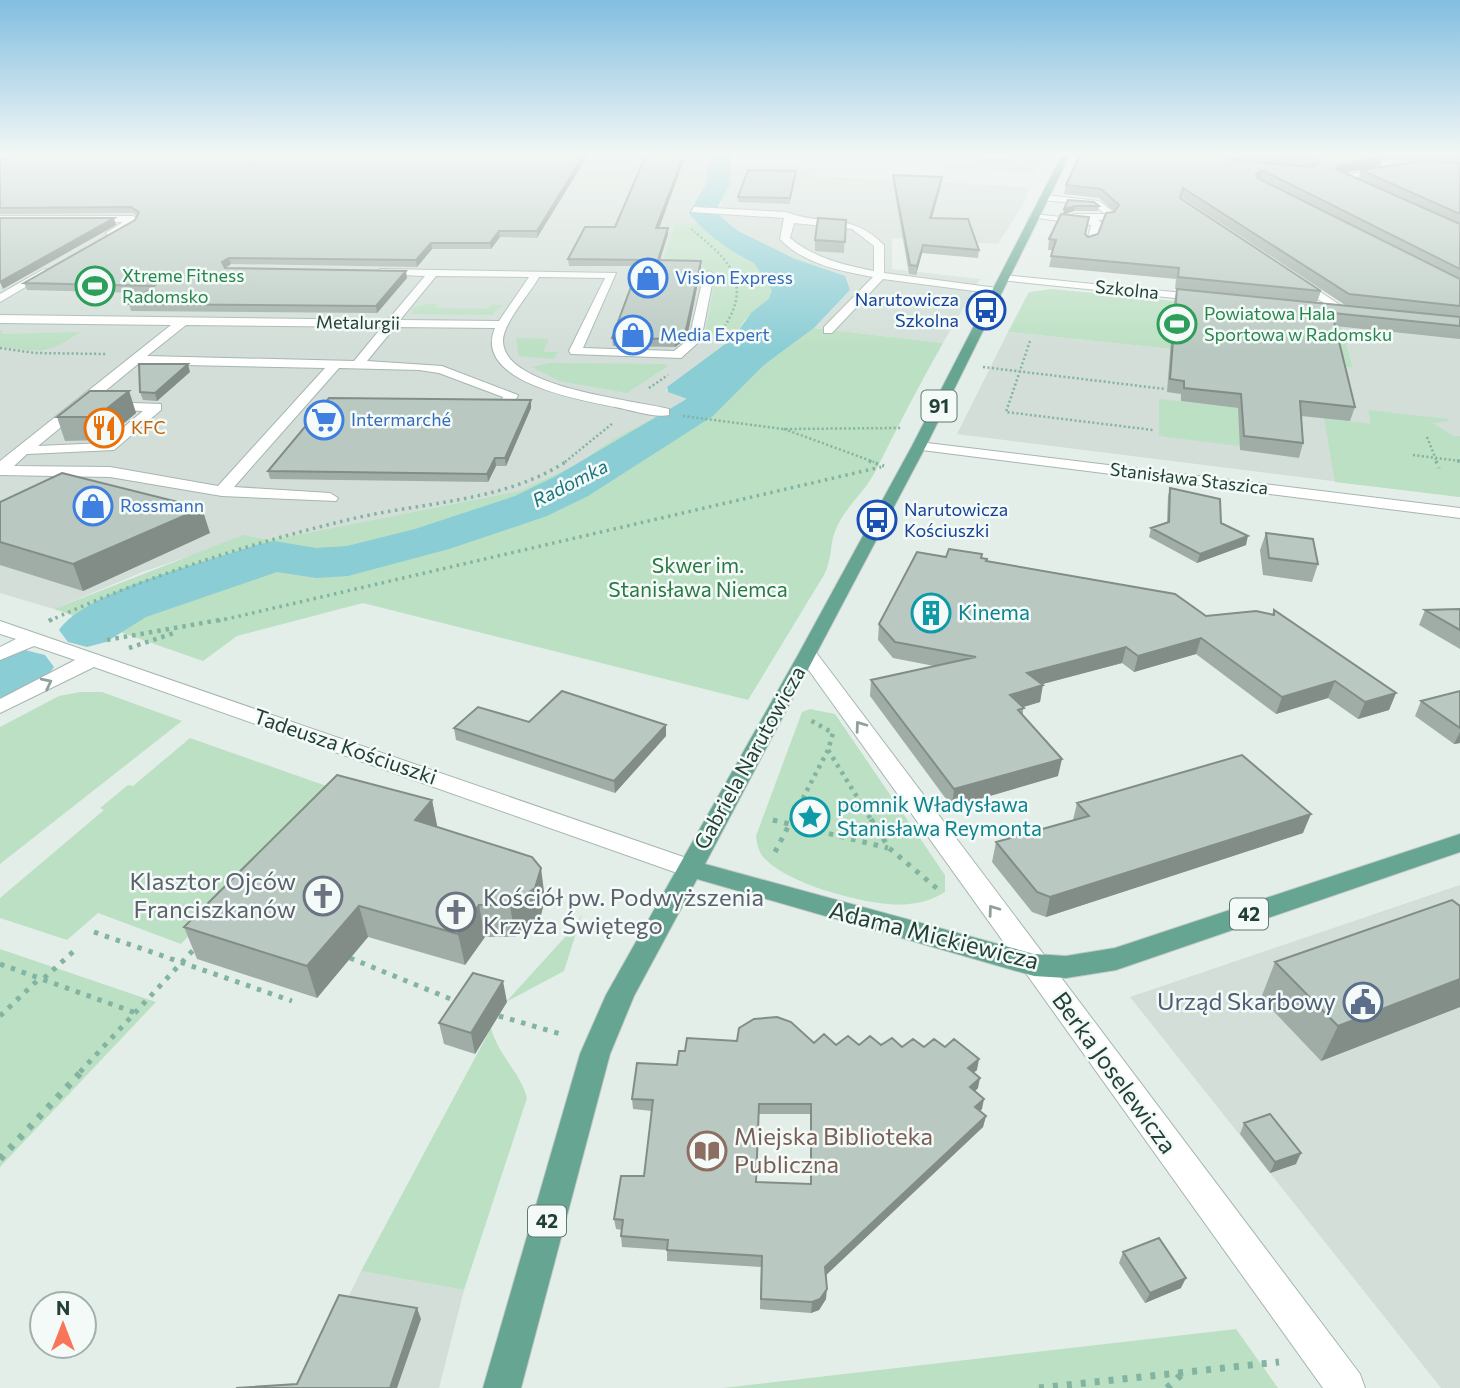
<svg xmlns="http://www.w3.org/2000/svg" width="1460" height="1388" font-family="Commissioner,sans-serif">
	<style>
		.built { fill: #d2ded7 }
		.green { fill: #bce0c3 }
		.water { fill: #8acdd4 }
		.lines { fill: none; stroke-linecap: round; stroke-linejoin: round }
		.river { fill: #8acdd4; fill-rule: evenodd }
		.minor-casing { stroke: #a6b6b0; stroke-width: 2 }
		.major-casing { stroke: #c1cac7; stroke-width: 2 }
		.path-far5 { stroke: #83b3a1; stroke-width: 2; stroke-dasharray: 2 2; stroke-linecap: butt }
		.path-far4 { stroke: #83b3a1; stroke-width: 2.5; stroke-dasharray: 2 2.5; stroke-linecap: butt }
		.path-far3 { stroke: #83b3a1; stroke-width: 3.5; stroke-dasharray: 2.5 4.5; stroke-linecap: butt }
		.path-far2 { stroke: #83b3a1; stroke-width: 4.5; stroke-dasharray: 3.5 5; stroke-linecap: butt }
		.path-far1 { stroke: #83b3a1; stroke-width: 5; stroke-dasharray: 4.5 7; stroke-linecap: butt }
		.path { stroke: #83b3a1; stroke-width: 7; stroke-dasharray: 5 9; stroke-linecap: butt }
		.minor { fill: #fff; fill-rule: evenodd }
		.major { fill: #66a591; fill-rule: evenodd }
		.wall { fill: #9fada6; fill-rule: evenodd }
		.shaded-wall { fill: #828d87 }
		.building { fill: #b9c9c1; stroke: #828d87; stroke-width: 2; fill-rule: evenodd }
		.oneway { stroke: #90a09a }
		.labels { text-anchor: middle; stroke-width: 5; stroke-linejoin: round; paint-order: stroke }
		.far-leisure-label { font-size: 18px; fill: #27864d; stroke: #f4faf7; text-anchor: start }
		.far-shop-label { font-size: 18px; fill: #366cbe; stroke: #f4faf7; text-anchor: start }
		.far-street-label { font-size: 18px; fill: #224036; stroke: #f4faf7 }
		.far-transit-label { font-size: 18px; fill: #164399; stroke: #f4faf7; text-anchor: end }
		.far-food-label { font-size: 18px; fill: #c56008; stroke: #f4faf7; text-anchor: start }
		.shield { fill: #f4faf7; stroke: #617870; stroke-width: 2 }
		.shield-label { font-size: 19px; font-weight: bold; fill: #224036 }
		.far-water-label { font-size: 19px; font-style: italic; fill: #19747f; stroke: #f4faf7 }
		.park-label { font-size: 21px; fill: #2a7944; stroke: #f4faf7 }
		.culture-label { font-size: 21px; fill: #0d838f; stroke: #f4faf7; text-anchor: start }
		.street-label { font-size: 21px; fill: #224036; stroke: #f4faf7 }
		.near-worship-label { font-size: 24px; fill: #5b616d; stroke: #f4faf7; text-anchor: end }
		.near-street-label { font-size: 24px; fill: #224036; stroke: #f4faf7 }
		.near-service-label { font-size: 24px; fill: #4e5e75; stroke: #f4faf7; text-anchor: end }
		.near-education-label { font-size: 24px; fill: #785e54; stroke: #f4faf7; text-anchor: start }
	</style>
	<rect width="100%" height="100%" fill="#e4eee9"/>
	<!-- built -->
	<path class="built" d="M0,155H711L710,188L699,205L721,206L728,166L817,167L815,176L1030,187L1021,208L998,244L892,238V269L980,279L943,343L814,328L850,290L845,276L752,244L719,224L701,272L716,273L705,333L732,339L667,387L666,391L689,400L679,406L612,440L577,464L519,491L271,540L250,536L145,571L54,609L0,593Z
		M1022,157L1046,158L1032,173L948,168L942,162Z
		M1339,317L1460,329V497L957,434L1008,332L1353,368Z
		M1460,885V1388H1441L1130,997Z
		M361,1271L464,1290L439,1388H304Z"/>
	<!-- green -->
	<path class="green" d="M675,224H703L729,245L745,252L763,276L786,288L745,320L732,339L705,333L716,273H701V267L661,266Z
		M1052,289L1339,317L1353,368L1008,332L1029,292Z
		M427,304H438L435,308L488,309L491,305H502L492,315L410,314L415,307Z
		M814,328L943,343C919,385 897,428 875,472C865,492 845,507 836,529C829,544 833,558 824,575L748,700L363,603L237,636L203,661L54,609L243,535L271,540L519,491L577,464L612,440L689,400L701,404L717,400Z
		M0,331H4L1,334L80,332C45,356 42,351 0,347Z
		M516,338L549,339L543,352H558L554,359L519,356Z
		M549,363L664,364L668,366L627,393L560,381L532,367Z
		M1159,399L1238,408L1240,446L1159,436Z
		M1368,410L1448,419L1449,421L1432,423L1454,436H1460V497L1335,482L1324,418L1371,424Z
		M80,692H102L182,721L0,864V727L59,696Z
		M810,709L835,714L945,875V892C928,903 907,906 888,904C854,901 791,884 766,860C759,854 757,845 756,836L802,712Z
		M190,738L355,796L249,871L181,944L98,913L67,940L0,918V898L104,810L100,808L128,785L133,786Z
		M582,914L564,971L506,1002L576,925Z
		M0,949L156,1002L0,1167Z
		M491,1028C498,1055 520,1072 527,1098L464,1290L361,1271Z
		M1236,1329L1278,1388H723Z"/>
	<!-- water -->
	<path class="water" d="M703,224H719L752,244L845,276L850,290L814,328L717,400L701,404L668,392L667,387L732,339L752,312L769,299L772,290L748,255L729,245Z"/>
	<g class="lines">
		<!-- river -->
		<path class="river" d="M709,155H731L730,184L715,212L738,231L793,258L798,264L793,270C764,278 706,237 689,213L706,184Z
			M761,339L773,343L779,350L713,416L588,496L547,516L449,549L348,576L316,578L277,572L146,617L106,642L87,647L68,642L59,630C87,590 207,562 256,545L274,541L316,548L347,546L415,529L515,496L556,476L685,400L749,343Z
			M25,650L45,655L54,667C41,686 22,692 0,698V657Z"/>
		<defs>
			<path id="minor" d="M1388,168L1391,172L1349,178L1358,182L1355,187L1336,177Z
				M1045,195L1099,201L1115,213L1110,220H1098L1102,223L1094,243L1086,245L1091,225L1029,217L1034,214L1070,218L1074,214H1105L1094,205L1042,200Z
				M694,207L786,212C825,227 850,211 884,245V273L997,288L1003,291L997,294L883,279L832,333H824V327L873,277C840,271 804,264 780,239L784,218L691,212ZM794,223L852,229L874,246V271C843,265 814,258 790,238Z
				M0,216H133L138,219L109,238L106,233L123,222H0Z
				M44,269L53,271L0,302V294Z
				M380,269L616,273L583,348L674,351L689,339L704,274L709,271L714,274L701,340L681,358L571,354L569,351L605,278L539,277C529,295 503,323 503,341C503,388 634,400 669,409V415C654,418 631,410 615,407C581,400 472,382 495,328L395,327L367,361L442,366L518,395L513,405L508,406L501,402L503,397L439,373L419,370L339,368L234,487L330,493L338,498L336,501L222,496L110,477L0,475V461L171,325L0,323V315L388,320L425,276L376,274L375,272ZM436,276L529,277L499,321L400,320ZM186,325L382,327L354,361L147,356ZM138,364L325,368L218,486L110,467L14,466L27,454L114,450L161,410V404L103,402L101,405L108,409L143,411L105,443L38,446Z
				M1004,275L1204,295L1210,298L1204,301L1000,280V276Z
				M1293,279H1301L1349,311L1339,313L1293,283Z
				M919,442L1460,508V518L914,449V443Z
				M0,621L698,862L702,868L698,874L689,877L680,874L94,667L0,713V699L75,660L34,646L0,660V647L16,639L0,634Z
				M808,649L815,651L1360,1374L1365,1388H1323L798,655Z"/>
			<path id="major" d="M1062,155H1070L926,446L705,864L1034,954L1066,956L1115,948L1460,834V852L1116,970L1066,978L1034,976L697,879L634,996L610,1054L521,1388H483L580,1054L606,995L798,655L912,446Z"/>
		</defs>
		<!-- minor casing -->
		<use href="#minor" class="minor-casing"/>
		<!-- major casing -->
		<use href="#major" class="major-casing"/>
		<!-- path-far5 -->
		<path class="path-far5" d="M691,229L700,236"/>
		<!-- path-far4 -->
		<path class="path-far4" d="M697,234C736,265 751,288 721,332
			M1030,341L1006,412L1153,430
			M0,348L35,353L107,354
			M983,367L1165,389
			M649,388L668,375
			M683,416L783,429L901,428
			M784,429L874,462
			M1427,437L1437,462
			M1413,455L1460,461
			M565,462L613,423"/>
		<!-- path-far3 -->
		<path class="path-far3" d="M869,461L884,466
			M1436,461L1439,468
			M1457,461H1460
			M49,621C145,577 244,545 347,520C419,502 503,503 567,461
			M218,621L881,467"/>
		<!-- path-far2 -->
		<path class="path-far2" d="M49,621L52,619
			M107,640L225,619
			M129,648L177,632
			M828,750L872,821
			M773,820L777,821
			M791,821L828,750L833,733L810,720"/>
		<!-- path-far1 -->
		<path class="path-far1" d="M871,819L889,848L940,891
			M773,820L888,848
			M775,852L792,819
			M94,932L292,1001
			M350,958L458,1002
			M0,964L136,1013
			M44,978L74,951
			M0,1016L41,977
			M499,1016L561,1034
			M80,1072L196,947"/>
		<!-- path -->
		<path class="path" d="M0,1159L82,1071
			M1039,1388L1279,1362
			M1167,1388L1182,1374"/>
		<!-- minor -->
		<use href="#minor" class="minor"/>
		<!-- major -->
		<use href="#major" class="major"/>
	</g>
	<!-- wall -->
	<path class="wall" d="M588,155L537,238L500,237L491,249H432L417,267L231,264L226,268L407,278L377,313L131,311L129,304L145,293L27,290L24,283L135,220L137,216L133,213L0,214V160Z
		M1080,155H1460V339L1335,326L1355,407L1350,421L1301,416L1303,443L1299,458L1240,450L1238,408L1181,401V394L1167,392L1174,301L1177,289L1345,305L1181,197V198L1321,291L1317,302L1175,289L1176,279L1049,267L1053,250H1048L1049,239L1063,214L1068,200L1099,206L1098,211H1074L1065,214L1088,237L1098,234L1114,212L1099,198L1064,194L1066,185ZM1382,159L1416,162L1361,170L1358,179L1345,173L1380,166ZM1259,179H1260L1311,205Z
		M796,171L790,204L738,202V197Z
		M893,175L941,185L932,218L979,250L978,258L922,253L916,275L909,274L893,182Z
		M846,220L844,253L815,251V240Z
		M659,228H668V234L660,260L701,261V267L687,338L675,347L613,346L612,338L638,266H569L568,259Z
		M190,372L157,401L143,400L140,392Z
		M129,391L136,413L104,440L65,441L57,417Z
		M531,400V408L506,466H496L488,482L270,479L268,471Z
		M1170,488L1221,523L1246,545L1197,563L1149,537L1151,528L1167,522L1168,496Z
		M0,502L210,533L83,591L0,565Z
		M1266,533L1318,564L1312,582L1263,575L1260,550Z
		M946,557L987,559V562L1206,616L1272,614L1274,610L1396,693L1389,710L1358,719L1328,698L1276,714L1196,654L1134,672L1122,663L1042,684L1040,702L1023,707V715L1058,776L952,807L870,696L871,680L934,666L893,658L878,640L879,624Z
		M1460,609V649L1419,625L1425,610Z
		M1460,691V743L1454,744L1415,716L1421,701Z
		M529,722L666,725V736L615,793L456,740L454,728Z
		M432,800L437,827L545,899L540,919L515,937H485L465,965L368,937L317,998L197,959L184,927Z
		M1077,803L1303,833L1046,917L1032,912L992,862L996,842L1073,820Z
		M1460,906V1007L1321,1061L1261,998L1275,962Z
		M507,1002L475,1054L444,1044L439,1023Z
		M737,1041L881,1045L902,1047H945L977,1070L974,1072L978,1088L975,1091L982,1109L980,1111L986,1116L983,1127L826,1275V1299L819,1310L811,1313L760,1309L761,1267L667,1261V1250L622,1247L621,1236L622,1230L616,1229L614,1219L644,1176L652,1111L633,1109L632,1099L677,1065L685,1051ZM758,1114H810V1184L756,1182Z
		M1244,1123L1296,1164L1270,1173L1240,1134Z
		M1123,1252L1181,1288L1145,1303L1119,1263Z"/>
	<!-- shaded-wall -->
	<path class="shaded-wall" d="M584,155H588L537,238V231Z
		M684,155H686L657,234L656,228Z
		M1382,157L1380,166L1336,174V169L1338,166Z
		M1262,170L1260,179L1254,183L1256,174Z
		M942,177L941,185L929,227L930,218Z
		M1075,206L1074,211L1063,215L1064,209Z
		M114,218L116,225L3,289L0,282Z
		M668,228V234L658,266V260Z
		M499,231L500,237L491,249L490,243Z
		M431,243L432,249L417,267L416,260Z
		M923,245L922,253L916,275L917,266Z
		M229,258L231,264L223,269L222,262Z
		M701,261V267L687,338L675,347V339Z
		M406,271L407,278L377,313L376,306Z
		M188,364L190,372L157,401L155,393Z
		M129,391L136,413L104,440L96,417Z
		M531,400V408L506,466L505,458Z
		M495,458L496,466L488,482L487,474Z
		M202,508L210,533L83,591L73,564Z
		M1248,536L1246,545L1197,563L1200,554Z
		M1201,638L1196,654L1134,672L1138,656Z
		M1126,647L1122,663L1024,689L1027,673Z
		M1335,681L1328,698L1276,714L1282,697Z
		M1043,685L1040,702L1007,712L1010,695Z
		M1396,693L1389,710L1358,719L1365,702Z
		M666,725V736L615,793L614,781Z
		M1460,732V743L1454,744Z
		M1062,759L1058,776L952,807L954,789Z
		M432,800L438,830L415,820Z
		M1311,814L1303,833L1046,917L1050,897Z
		M541,868L545,899L540,919L515,937L510,905Z
		M479,905L485,937L465,965L458,934Z
		M359,906L368,937L317,998L307,966Z
		M1460,979V1007L1321,1061L1338,1026Z
		M503,981L507,1002L475,1054L471,1033Z
		M979,1059L977,1070L966,1079L968,1068Z
		M980,1078L978,1088L968,1098L970,1087Z
		M984,1099L982,1109L972,1118L975,1107Z
		M986,1116L983,1127L824,1277L825,1267Z
		M1301,1153L1296,1164L1270,1173L1275,1162Z
		M1186,1278L1181,1288L1145,1303L1150,1293Z
		M827,1289L826,1299L819,1310L811,1313L812,1302Z
		M417,1308L421,1319L397,1388H390Z"/>
	<!-- building -->
	<path class="building" d="M11,155H584L537,231H499L490,243H431L416,260L229,258L222,262L225,268L406,271L376,306L129,304L154,286L24,283L135,220L139,212L131,207L0,208V160Z
		M646,155H684L656,228H668L658,260L701,261L686,330L675,339L612,338L641,260L568,259L585,227H615Z
		M1080,155H1233L1230,160L1312,167L1319,163L1313,158L1283,155H1361L1382,157L1338,166L1336,169L1460,224V269L1262,170L1256,174L1257,178L1460,279V306L1349,294L1183,188L1180,198L1321,291L1178,277L1179,268L1051,256L1056,240L1049,239L1061,214L1089,217L1085,234L1088,237L1098,234L1106,213L1114,212L1119,205L1101,189L1066,185Z
		M1422,161L1460,163V214L1361,170Z
		M748,170L796,171L790,198L738,197Z
		M893,175L942,177L930,218L968,219L979,250L923,245L917,266L910,265Z
		M1068,200L1094,202L1099,206H1075L1064,209Z
		M0,218H114L0,282Z
		M818,218L846,220L845,242L815,240Z
		M1177,289L1460,317V326L1332,313L1355,407L1300,401L1303,443L1244,436L1241,394L1184,388V381L1170,379Z
		M139,364H188L155,393L140,392Z
		M90,391H129L96,417H57Z
		M329,398L531,400L505,458H495L487,474L268,471Z
		M62,473L202,508L73,564L0,542V502Z
		M1170,488L1220,499L1221,523L1248,536L1200,554L1151,528L1169,522Z
		M1266,533L1313,539L1318,564L1269,558Z
		M949,549L982,554L981,558L987,559L986,561L1175,594L1206,616L1256,611L1274,615V610L1396,693L1365,702L1335,681L1282,697L1201,638L1138,656L1126,647L1027,673L1043,685L1010,695L1024,708L1018,710L1062,759L954,789L871,680L976,657L895,642L879,624L917,552L946,557Z
		M1460,609V630L1425,610Z
		M562,691L666,725L614,781L454,728L478,707L529,722Z
		M1460,691V728L1421,701Z
		M1242,755L1311,814L1050,897L1037,892L996,842L1089,816L1077,803Z
		M337,775L432,800L415,820L532,857L541,868L535,888L510,905H479L458,934L359,906L307,966L184,927Z
		M1452,900L1460,906V979L1338,1026L1275,962Z
		M473,973L503,981L471,1033L439,1023Z
		M777,1017L791,1022L814,1043L824,1034L836,1045L848,1036L859,1045L870,1036L881,1045L892,1038L902,1047L913,1039L924,1047L934,1039L945,1047L954,1039L979,1059L968,1068L980,1078L970,1087L984,1099L975,1107L986,1116L825,1267L827,1289L820,1299L812,1302L761,1299L762,1256L667,1250L668,1240L621,1236L623,1220L614,1219L621,1176H644L653,1100L632,1099L637,1063L677,1065L679,1051H685L687,1038L737,1041L739,1028L754,1019ZM759,1104H811V1184L756,1182Z
		M1270,1114L1301,1153L1275,1162L1244,1123Z
		M1159,1238L1186,1278L1150,1293L1123,1252Z
		M339,1295L417,1308L390,1388H236L297,1384Z"/>
	<!-- one-way arrows -->
	<defs><path id="oneway-chevron" d="M-2-3.5L2.5 0L-2 3.5" fill="none" stroke-width="1.6" stroke-linecap="round" stroke-linejoin="round" transform="scale(1.75)"/></defs>
	<g class="oneway">
		<use href="#oneway-chevron" transform="translate(47 683) rotate(-27)"/>
		<use href="#oneway-chevron" transform="translate(860 726) rotate(-126)"/>
		<use href="#oneway-chevron" transform="translate(993 910) rotate(-126)"/>
	</g>
	<!-- sky -->
	<linearGradient id="sky" x2="0" y2="1"><stop stop-color="#82bee0"/><stop offset="0.44" stop-color="#f3f7f5"/><stop offset="1" stop-color="#f3f7f5" stop-opacity="0"/></linearGradient>
	<rect width="1460" height="350" fill="url(#sky)"/>
	<!-- icons -->
	<defs>
		<symbol id="shop-ring" viewBox="-11 -11 22 22"><circle r="9.5" fill="#f4faf7" stroke="#3f7fe0" stroke-width="1.5"/><path d="M-5-2.5h2.3a2.7 3.5 0 0 1 5.4 0H5L5.5 6h-11ZM-1.5-2.5h3a1.5 2.3 0 0 0-3 0Z" fill="#3f7fe0"/></symbol>
		<symbol id="stadium-ring" viewBox="-11 -11 22 22"><circle r="9.5" fill="#f4faf7" stroke="#2e9e5b" stroke-width="1.5"/><path d="M0-5a6.5 5 0 1 0 0 10a6.5 5 0 1 0 0-10ZM-3.5-1.8h7v3.6h-7Z" fill="#2e9e5b"/></symbol>
		<symbol id="bus-ring" viewBox="-11 -11 22 22"><circle r="9.5" fill="#f4faf7" stroke="#1a4fb4" stroke-width="1.5"/><path d="M-5-6H5V4H4V6H2V4H-2V6H-4V4H-5ZM-3.5-4V0h7V-4ZM-3.5 1.2v1.5H-2V1.2ZM2 1.2v1.5H3.5V1.2Z" fill="#1a4fb4"/></symbol>
		<symbol id="supermarket-ring" viewBox="-11 -11 22 22"><circle r="9.5" fill="#f4faf7" stroke="#3f7fe0" stroke-width="1.5"/><path d="M-6-5.5h2.5l.6 2H6L4.5 2H-2.5L-4.4-4H-6ZM-1.5 3.2a1.3 1.3 0 1 0 .1 0ZM3 3.2a1.3 1.3 0 1 0 .1 0Z" fill="#3f7fe0"/></symbol>
		<symbol id="restaurant-ring" viewBox="-11 -11 22 22"><circle r="9.5" fill="#f4faf7" stroke="#e8710a" stroke-width="1.5"/><path d="M-5-6h1v4h1v-4h1v4h1v-4h1v5L-1.5 .5V6h-2V.5L-5-1ZM5-6V6H3V1.5H1.5Q1.5-4 5-6Z" fill="#e8710a"/></symbol>
		<symbol id="building-ring" viewBox="-11 -11 22 22"><circle r="9.5" fill="#f4faf7" stroke="#0f9aa8" stroke-width="1.5"/><path d="M-4-6H4V6H1V3H-1V6H-4ZM-2.5-4.3h1.7v1.8h-1.7ZM.8-4.3h1.7v1.8H.8ZM-2.5-1h1.7V.8h-1.7ZM.8-1h1.7V.8H.8Z" fill="#0f9aa8"/></symbol>
		<symbol id="sight-ring" viewBox="-11 -11 22 22"><circle r="9.5" fill="#f4faf7" stroke="#0f9aa8" stroke-width="1.5"/><path d="M0-6L1.8-2.2L6-1.7L2.9 1.2L3.7 5.4L0 3.3L-3.7 5.4L-2.9 1.2L-6-1.7L-1.8-2.2Z" fill="#0f9aa8"/></symbol>
		<symbol id="church-ring" viewBox="-11 -11 22 22"><circle r="9.5" fill="#f4faf7" stroke="#6b7280" stroke-width="1.5"/><path d="M-1.2-6h2.4v3.5h3.3v2.4h-3.3V6h-2.4V-.1h-3.3v-2.4h3.3Z" fill="#6b7280"/></symbol>
		<symbol id="civic-ring" viewBox="-11 -11 22 22"><circle r="9.5" fill="#f4faf7" stroke="#5c6f8a" stroke-width="1.5"/><path d="M-.6-6.5H3V-4.5H.6V-3L4-1V1h2V6H-6V1h2V-1L-.6-3ZM-1.2 2.5V6h2.4V2.5Z" fill="#5c6f8a"/></symbol>
		<symbol id="library-ring" viewBox="-11 -11 22 22"><circle r="9.5" fill="#f4faf7" stroke="#8d6e63" stroke-width="1.5"/><path d="M-6-4Q-3-5.5-.7-3.5V5Q-3 3-6 4ZM6-4Q3-5.5 .7-3.5V5Q3 3 6 4Z" fill="#8d6e63"/></symbol>
	</defs>
	<g fill-rule="evenodd">
		<use href="#shop-ring" x="626" y="256" width="44" height="44"/>
		<use href="#stadium-ring" x="73" y="264" width="44" height="44"/>
		<use href="#bus-ring" x="964" y="288" width="44" height="44"/>
		<use href="#stadium-ring" x="1155" y="302" width="44" height="44"/>
		<use href="#shop-ring" x="611" y="313" width="44" height="44"/>
		<use href="#supermarket-ring" x="302" y="398" width="44" height="44"/>
		<use href="#restaurant-ring" x="82" y="406" width="44" height="44"/>
		<use href="#shop-ring" x="71" y="484" width="44" height="44"/>
		<use href="#bus-ring" x="855" y="498" width="44" height="44"/>
		<use href="#building-ring" x="909" y="591" width="44" height="44"/>
		<use href="#sight-ring" x="788" y="795" width="44" height="44"/>
		<use href="#church-ring" x="301" y="874" width="44" height="44"/>
		<use href="#church-ring" x="434" y="890" width="44" height="44"/>
		<use href="#civic-ring" x="1341" y="980" width="44" height="44"/>
		<use href="#library-ring" x="685" y="1129" width="44" height="44"/>
	</g>
	<g class="labels">
		<!-- far-leisure labels -->
		<g class="far-leisure-label">
			<text x="122" y="282">Xtreme Fitness<tspan x="122" dy="21">Radomsko</tspan></text>
			<text x="1204" y="320">Powiatowa Hala<tspan x="1204" dy="21">Sportowa w Radomsku</tspan></text>
		</g>
		<!-- far-shop labels -->
		<g class="far-shop-label">
			<text x="675" y="284">Vision Express</text>
			<text x="660" y="341">Media Expert</text>
			<text x="351" y="426">Intermarché</text>
			<text x="120" y="512">Rossmann</text>
		</g>
		<!-- far-street labels -->
		<g class="far-street-label">
			<text transform="translate(1127 290) rotate(6)" y="6">Szkolna</text>
			<text transform="translate(358 323) rotate(1)" y="6">Metalurgii</text>
			<text transform="translate(1189 479) rotate(7)" y="6">Stanisława Staszica</text>
		</g>
		<!-- far-transit labels -->
		<g class="far-transit-label">
			<text x="959" y="306">Narutowicza<tspan x="959" dy="21">Szkolna</tspan></text>
			<text x="904" y="516" text-anchor="start">Narutowicza<tspan x="904" dy="21">Kościuszki</tspan></text>
		</g>
		<!-- far-food labels -->
		<g class="far-food-label">
			<text x="131" y="434">KFC</text>
		</g>
		<!-- shield labels -->
		<g class="shield">
			<rect x="921.5" y="390.5" width="35" height="31" rx="5"/>
			<rect x="1230" y="898.5" width="38" height="31" rx="5"/>
			<rect x="528" y="1205.5" width="38" height="31" rx="5"/>
		</g>
		<g class="shield-label">
			<text x="939" y="413">91</text>
			<text x="1249" y="921">42</text>
			<text x="547" y="1228">42</text>
		</g>
		<!-- far-water labels -->
		<g class="far-water-label">
			<text transform="translate(570 483) rotate(-27)" y="7">Radomka</text>
		</g>
		<!-- park labels -->
		<g class="park-label">
			<text x="698" y="573">Skwer im.<tspan x="698" dy="24">Stanisława Niemca</tspan></text>
		</g>
		<!-- culture labels -->
		<g class="culture-label">
			<text x="958" y="620">Kinema</text>
			<text x="837" y="812">pomnik Władysława<tspan x="837" dy="24">Stanisława Reymonta</tspan></text>
		</g>
		<!-- street labels -->
		<g class="street-label">
			<text transform="translate(345 747) rotate(19)" y="7">Tadeusza Kościuszki</text>
			<text transform="translate(750 758) rotate(-61)" y="7">Gabriela Narutowicza</text>
		</g>
		<!-- near-worship labels -->
		<g class="near-worship-label">
			<text x="296" y="890">Klasztor Ojców<tspan x="296" dy="28">Franciszkanów</tspan></text>
			<text x="483" y="906" text-anchor="start">Kościół pw. Podwyższenia<tspan x="483" dy="28">Krzyża Świętego</tspan></text>
		</g>
		<!-- near-street labels -->
		<g class="near-street-label">
			<text transform="translate(934 936) rotate(14)" y="8">Adama Mickiewicza</text>
			<text transform="translate(1114 1073) rotate(54)" y="8">Berka Joselewicza</text>
		</g>
		<!-- near-service labels -->
		<g class="near-service-label">
			<text x="1336" y="1010">Urząd Skarbowy</text>
		</g>
		<!-- near-education labels -->
		<g class="near-education-label">
			<text x="734" y="1145">Miejska Biblioteka<tspan x="734" dy="28">Publiczna</tspan></text>
		</g>
	</g>
	<!-- north arrow -->
	<g transform="translate(63 1325)"><circle r="33" fill="#f4faf7" stroke="#a0b0aa" stroke-width="2"/>
	<path d="M0-5L12 26L0 18L-12 26Z" fill="#f77658"/>
	<text y="-10" font-size="19" font-weight="bold" text-anchor="middle" fill="#224036">N</text>
	</g>
</svg>
